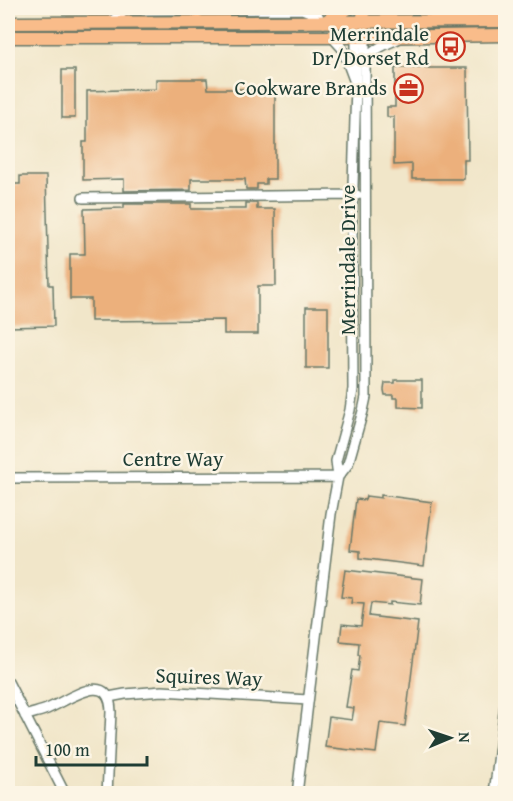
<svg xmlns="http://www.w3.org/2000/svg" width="513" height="801" font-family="'Gentium Book Plus',serif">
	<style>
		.green { fill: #c7d374; stroke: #738854; stroke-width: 1.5 }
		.building { fill: #ecb07b }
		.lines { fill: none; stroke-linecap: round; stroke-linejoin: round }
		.minor-casing { stroke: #687868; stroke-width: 12 }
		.major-casing { stroke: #687868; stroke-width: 15 }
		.path { stroke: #687868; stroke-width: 1.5; stroke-dasharray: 1.5 4.5; stroke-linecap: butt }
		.minor { stroke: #fff; stroke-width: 9 }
		.major { stroke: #f9bc8a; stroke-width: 12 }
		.labels { text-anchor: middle; stroke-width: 5; stroke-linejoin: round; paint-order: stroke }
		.poi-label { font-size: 21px; fill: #1f3d34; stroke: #fcf5e5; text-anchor: end }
		.street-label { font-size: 21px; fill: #1f3d34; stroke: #fcf5e5 }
	</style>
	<rect width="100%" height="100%" fill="#fcf5e5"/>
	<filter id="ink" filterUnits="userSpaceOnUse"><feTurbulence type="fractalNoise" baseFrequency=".0167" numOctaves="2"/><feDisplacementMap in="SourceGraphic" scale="12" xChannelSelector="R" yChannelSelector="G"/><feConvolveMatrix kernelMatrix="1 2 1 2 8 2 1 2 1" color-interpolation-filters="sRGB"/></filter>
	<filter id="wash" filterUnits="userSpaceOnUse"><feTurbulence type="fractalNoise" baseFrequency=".008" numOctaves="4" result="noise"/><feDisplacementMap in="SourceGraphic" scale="24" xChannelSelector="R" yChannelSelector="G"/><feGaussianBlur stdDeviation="1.35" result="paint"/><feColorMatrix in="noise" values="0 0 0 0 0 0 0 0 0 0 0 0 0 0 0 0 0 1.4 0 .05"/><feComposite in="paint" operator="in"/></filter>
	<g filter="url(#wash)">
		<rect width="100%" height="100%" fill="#f1e6c9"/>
		<!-- green -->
		<path class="green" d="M435,8H505V15H435Z"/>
		<g id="blocks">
			<!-- building -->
			<path class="building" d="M395,68H467L468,160H464V179H412V164L394,165V117H387V107H395Z
				M62,70H75V118H62Z
				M156,79H207L208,89H275V179H266V184H257V189H246L245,179H191V190L124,191V179L83,180V142H87V91L156,89Z
				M20,176H46L49,285H53L54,326L8,327V184H20Z
				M246,203H257V209H275L276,286H258V334H224V320L91,321V299H70V254H85L84,209L124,208V204H191V209H246Z
				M306,307H328V368H306Z
				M395,380H422V408L398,407V398H393V395H385L384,390L385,383H395Z
				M381,495L432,502L424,566L360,558V551L350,550L356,499L365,500L366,496L381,498Z
				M345,570L423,579L420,605L390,602V605L371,603L369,616L418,622L405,726L380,723L376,753L325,747L329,717L352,720L354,708L346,707L352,670L358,671L360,655H358L359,643L340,641L342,624L361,626L364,604L351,603L352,598L341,597Z"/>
		</g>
	</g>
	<g filter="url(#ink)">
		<use href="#blocks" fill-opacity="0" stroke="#687868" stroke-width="1.5"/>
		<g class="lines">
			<defs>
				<path id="minor" d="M384,8H433
					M109,23L126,10L302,9L318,15L320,22
					M332,37L342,48L354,80
					M366,60C374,48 387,44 400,38
					M83,198L357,195
					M338,477L348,464L363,411L366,397L365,37
					M8,478L338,477
					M8,682L65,794
					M109,697L125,694L162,691L308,700
					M25,716C32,713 40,712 47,709C69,700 110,668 111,712L107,794
					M297,794L331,514L338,477L336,461L350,410L353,389L352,219L356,85V37
					M494,794L506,697"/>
				<path id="major" d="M363,8L364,29
					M324,22L349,8
					M8,23L506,21
					M8,37H365L506,35"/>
			</defs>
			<!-- minor casing -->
			<use href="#minor" class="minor-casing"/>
			<!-- major casing -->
			<use href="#major" class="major-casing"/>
			<!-- path -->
			<path class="path" d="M469,8H489"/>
			<!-- minor -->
			<use href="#minor" class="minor"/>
			<!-- major -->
			<use href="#major" class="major"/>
		</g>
	</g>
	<!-- icons -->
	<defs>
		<symbol id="bus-ring" viewBox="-11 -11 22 22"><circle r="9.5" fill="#fcf5e5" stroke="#c8321e" stroke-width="1.5"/><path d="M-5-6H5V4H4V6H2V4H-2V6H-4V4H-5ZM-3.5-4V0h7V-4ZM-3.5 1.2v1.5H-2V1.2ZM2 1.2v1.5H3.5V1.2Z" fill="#c8321e"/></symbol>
		<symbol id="office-ring" viewBox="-11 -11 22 22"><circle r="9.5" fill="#fcf5e5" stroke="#c8321e" stroke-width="1.5"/><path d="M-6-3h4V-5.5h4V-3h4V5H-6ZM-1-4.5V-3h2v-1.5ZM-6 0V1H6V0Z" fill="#c8321e"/></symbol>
	</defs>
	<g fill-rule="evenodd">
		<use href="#bus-ring" x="434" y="30" width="33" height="33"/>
		<use href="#office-ring" x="392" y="72" width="33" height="33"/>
	</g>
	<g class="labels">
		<!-- poi labels -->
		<g class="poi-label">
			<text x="429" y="41">Merrindale<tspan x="429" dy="24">Dr/Dorset Rd</tspan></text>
			<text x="387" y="95">Cookware Brands</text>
		</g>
		<!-- street labels -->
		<g class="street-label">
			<text transform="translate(348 260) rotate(-90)" y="7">Merrindale Drive</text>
			<text x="173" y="466">Centre Way</text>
			<text transform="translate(209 677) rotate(2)" y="7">Squires Way</text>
		</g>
	</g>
	<!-- margin -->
	<rect width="513" height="801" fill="none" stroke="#fcf5e5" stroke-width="30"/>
	<!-- north arrow -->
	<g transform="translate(450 738) rotate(88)" stroke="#fcf5e5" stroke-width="4.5" paint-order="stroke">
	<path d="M0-4.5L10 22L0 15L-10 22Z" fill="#1f3d34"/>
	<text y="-9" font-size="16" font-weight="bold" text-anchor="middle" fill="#1f3d34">N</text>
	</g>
	<!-- scale -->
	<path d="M36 756v9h111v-9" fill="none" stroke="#1f3d34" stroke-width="3"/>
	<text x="45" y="756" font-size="18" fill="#1f3d34" stroke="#fcf5e5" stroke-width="4.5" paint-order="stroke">100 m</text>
</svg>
